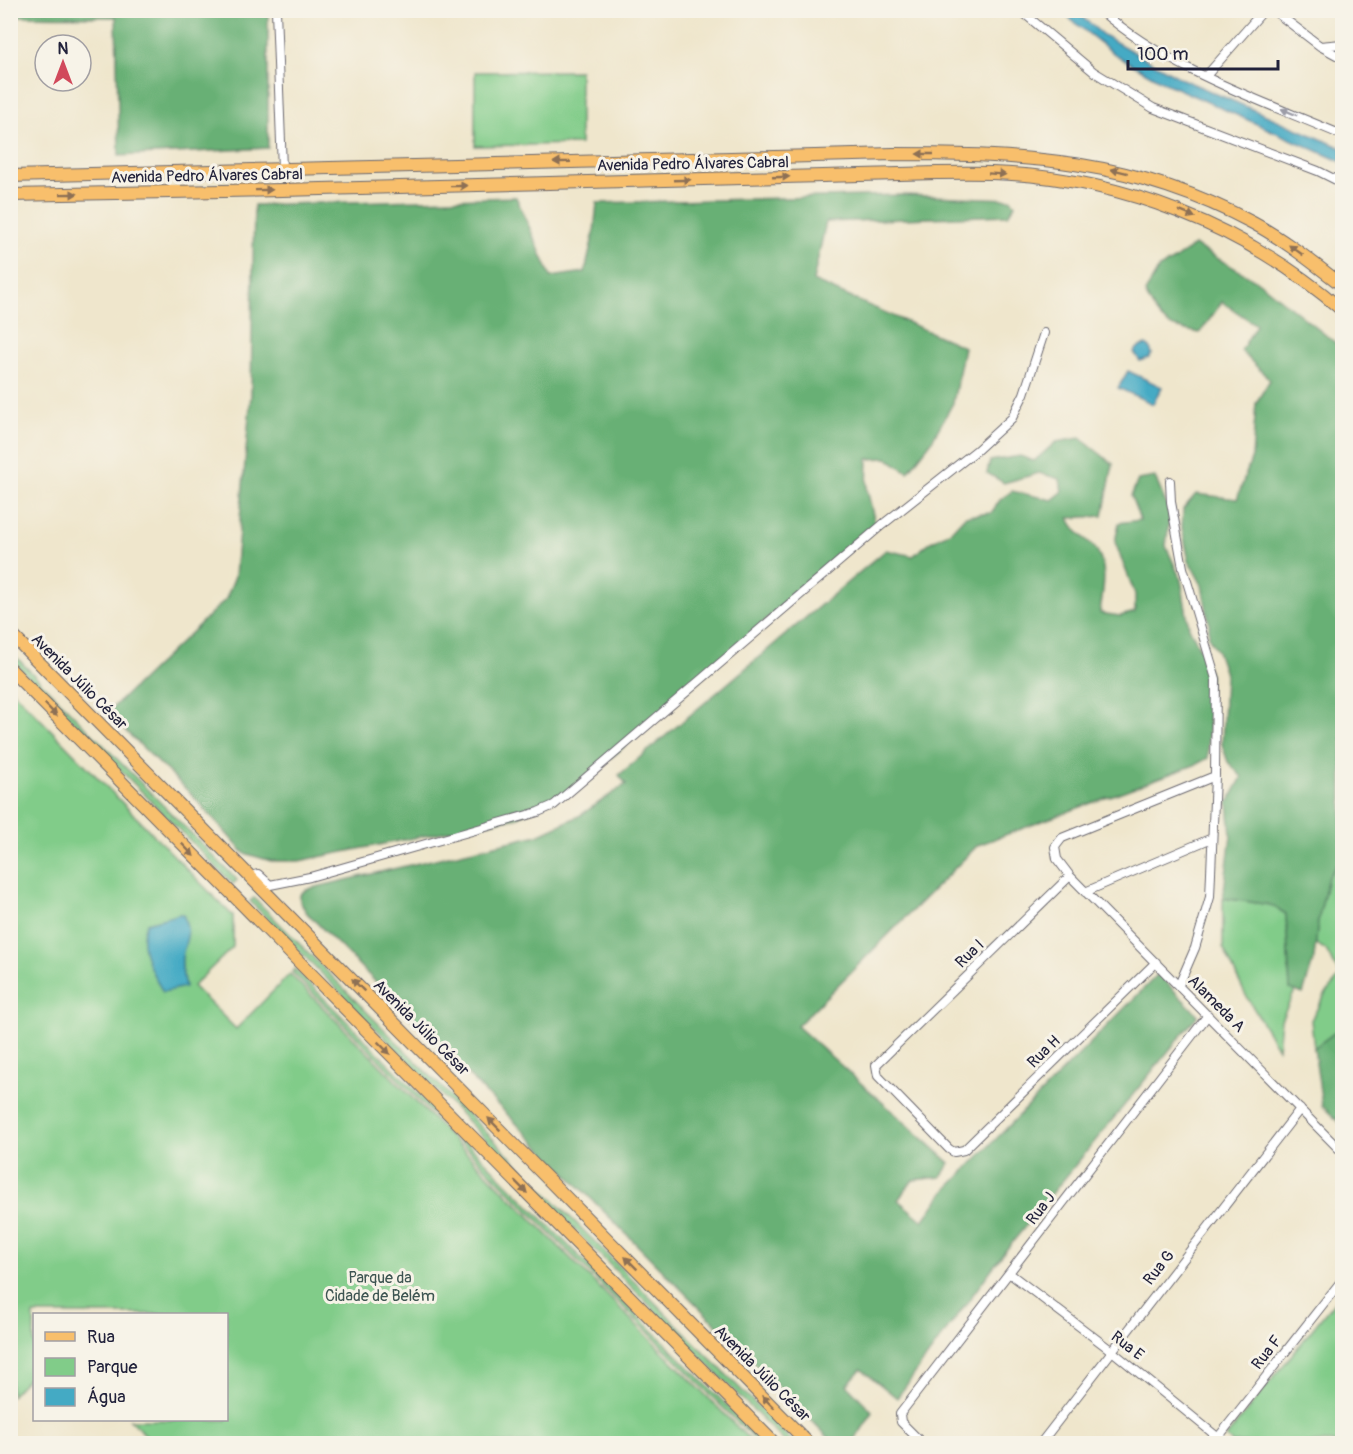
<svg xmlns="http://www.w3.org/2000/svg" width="1353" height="1454" font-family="Pangolin,sans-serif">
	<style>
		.green { fill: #81cc89; stroke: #527762; stroke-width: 1.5 }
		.forest { fill: #68b075; stroke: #456958; stroke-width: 1.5 }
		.water { fill: #44aac4; stroke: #336680; stroke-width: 1.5 }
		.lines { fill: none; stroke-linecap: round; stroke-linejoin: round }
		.street-casing { stroke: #6a676e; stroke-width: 10 }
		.primary-casing { stroke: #6a676e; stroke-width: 14 }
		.street { stroke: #fff; stroke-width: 8 }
		.primary { stroke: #f8bf6c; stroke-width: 12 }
		.oneway { fill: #9c9ca7 }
		.oneway2 { fill: #8d7054 }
		.labels { text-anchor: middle; stroke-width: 6; stroke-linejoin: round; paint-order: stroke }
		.street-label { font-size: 16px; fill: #22223b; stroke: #f7f3e8 }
		.park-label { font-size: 16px; fill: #3e5552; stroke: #f7f3e8 }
	</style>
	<rect width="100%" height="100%" fill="#f7f3e8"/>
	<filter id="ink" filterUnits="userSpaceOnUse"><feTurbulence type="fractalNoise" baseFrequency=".0167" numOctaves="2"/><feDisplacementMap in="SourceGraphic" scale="12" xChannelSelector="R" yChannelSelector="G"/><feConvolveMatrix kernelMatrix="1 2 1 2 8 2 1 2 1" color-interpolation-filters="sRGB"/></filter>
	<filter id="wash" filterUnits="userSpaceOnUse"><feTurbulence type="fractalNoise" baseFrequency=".008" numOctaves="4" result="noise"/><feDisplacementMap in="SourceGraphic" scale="24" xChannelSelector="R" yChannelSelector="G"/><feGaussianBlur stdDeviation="1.35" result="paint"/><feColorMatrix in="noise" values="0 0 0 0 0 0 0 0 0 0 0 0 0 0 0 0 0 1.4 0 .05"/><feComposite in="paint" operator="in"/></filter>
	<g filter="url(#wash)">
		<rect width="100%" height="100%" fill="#efe6cc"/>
		<!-- green -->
		<path class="green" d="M580,71V144L475,146V72Z
			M10,651L237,880L233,884L11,659Z
			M11,689L233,916V947L193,986L236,1029L290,974L753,1443H154L130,1420H226V1314H34V1372L11,1396Z
			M1342,858V1027L1314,1048L1311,1020L1325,995L1340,976L1326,950L1315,943L1319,916L1328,877Z
			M254,898L794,1443H786L250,901Z
			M1223,898L1271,905L1286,914L1290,989L1295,991L1281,1020L1278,1049L1245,994L1223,947Z
			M295,969L764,1443H758L292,972Z
			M1342,1292V1443H1233L1226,1437Z"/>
		<!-- forest -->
		<path class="forest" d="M11,10L268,11V148L119,156L116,17L11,16Z
			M902,195L1011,199L1015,205L1008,215L826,222L813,281L964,347L953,403L931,442L908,472L887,458L868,459L867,489L875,523L618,752L562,795L518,817L299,861H271L244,853L191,794L107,713L226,599L235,576L251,394L254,205L516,197L551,277L585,272L594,232L597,203Z
			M1194,245L1259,282L1342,348V858L1328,877L1318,921L1314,958L1303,994L1290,989L1286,914L1271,905L1223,898L1231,835L1228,803L1242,777L1228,762L1222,745L1225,674L1217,651L1209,638V622L1202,585L1189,561L1182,528L1183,509L1196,494L1237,499L1252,457L1256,403L1270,380L1241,351L1256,325L1222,302L1200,333C1165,327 1161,324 1145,293L1159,268L1174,260Z
			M1080,438L1113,464L1103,516L1069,518C1077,536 1088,538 1097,551C1109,570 1102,593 1100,613L1120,616L1135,612V594L1115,542L1119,523L1140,520L1131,496L1138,480L1155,477L1170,513L1166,546L1181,580L1189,627L1203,655L1210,676L1208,758L1197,764L978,845L797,1026L950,1163L941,1177L913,1180L898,1200L923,1221L943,1193L1158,974L1198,1015L1002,1255L897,1398L861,1369L847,1385L873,1412L855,1440L833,1442L307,913L300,902V895L304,891L312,888L538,835L579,816L626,784L619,775L886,550L913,556L929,543L950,532L965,516L991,513L1000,500L1012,491L1052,500L1062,492L1060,479L1039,473L1004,483L987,473L990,461L1020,456L1034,461L1056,442Z
			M1342,1027V1125L1322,1106L1314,1048Z"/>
		<!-- water -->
		<path class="water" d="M1060,11H1075L1103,35L1182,79L1342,148V162L1165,83L1117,56Z
			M1146,345L1150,348L1152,354L1149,358L1140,361L1134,352L1139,347Z
			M1128,371L1162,387L1153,404L1118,388Z
			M180,914H183C190,933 188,934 183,952C180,963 183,976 185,987L163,992C152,973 135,944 147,923Z"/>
	</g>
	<g filter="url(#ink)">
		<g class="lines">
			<defs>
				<path id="street" d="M276,10L282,169
					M1020,10L1094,72L1153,108L1318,171L1342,183
					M1100,10C1169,70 1260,100 1342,135
					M1273,10L1320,46L1342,58
					M1320,46L1342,44
					M1206,76L1264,10
					M1170,481L1171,502L1183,568L1216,679L1215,776L1210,897L1195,948L1179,985
					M1215,776L1062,838L1055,847L1057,859L1070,876L1342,1152
					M250,876L258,874L270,885L310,877L538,812L554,805L882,525L977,450L1012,418L1024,394L1044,333
					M1070,876L876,1065L878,1076L949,1149L954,1152L964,1150L1156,962
					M1085,892L1212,838
					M1009,1273L1112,1351L1226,1444
					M923,1444L901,1422L900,1414L1208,1015
					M1040,1444L1300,1109
					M1213,1444L1342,1280"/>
				<path id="primary" d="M10,176L894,154C1025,154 1134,159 1253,223C1285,240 1313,263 1342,285
					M10,195L282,190L899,174C930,173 961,172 991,173C1120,177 1245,226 1342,310
					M10,633L809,1444
					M10,669L775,1444"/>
			</defs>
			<!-- street casing -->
			<use href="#street" class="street-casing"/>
			<!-- primary casing -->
			<use href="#primary" class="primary-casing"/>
			<!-- street -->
			<use href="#street" class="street"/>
			<!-- primary -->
			<use href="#primary" class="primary"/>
		</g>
		<!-- one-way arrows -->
		<defs><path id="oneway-solid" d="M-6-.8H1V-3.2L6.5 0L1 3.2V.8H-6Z" transform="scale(1.5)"/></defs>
		<use class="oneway" href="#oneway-solid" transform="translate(1289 112) rotate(-157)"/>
		<g class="oneway2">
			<use href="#oneway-solid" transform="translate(925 154) rotate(180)"/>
			<use href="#oneway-solid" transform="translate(562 162) rotate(179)"/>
			<use href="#oneway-solid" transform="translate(1119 171) rotate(-166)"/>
			<use href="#oneway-solid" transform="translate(997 174) rotate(4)"/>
			<use href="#oneway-solid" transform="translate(781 177) rotate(-2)"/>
			<use href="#oneway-solid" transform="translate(682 180) rotate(-2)"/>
			<use href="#oneway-solid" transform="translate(459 186) rotate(-1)"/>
			<use href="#oneway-solid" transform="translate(264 190) rotate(-1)"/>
			<use href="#oneway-solid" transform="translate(69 194) rotate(-1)"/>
			<use href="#oneway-solid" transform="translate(1187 214) rotate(22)"/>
			<use href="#oneway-solid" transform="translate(1296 250) rotate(-145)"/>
			<use href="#oneway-solid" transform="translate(51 710) rotate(46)"/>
			<use href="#oneway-solid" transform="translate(188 850) rotate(46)"/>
			<use href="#oneway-solid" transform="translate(358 985) rotate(-135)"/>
			<use href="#oneway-solid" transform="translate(384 1048) rotate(45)"/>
			<use href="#oneway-solid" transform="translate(494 1124) rotate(-135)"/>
			<use href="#oneway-solid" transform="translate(521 1187) rotate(45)"/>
			<use href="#oneway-solid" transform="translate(631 1263) rotate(-135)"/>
			<use href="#oneway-solid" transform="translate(768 1402) rotate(-135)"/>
		</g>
	</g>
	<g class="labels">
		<!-- street labels -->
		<g class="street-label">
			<text transform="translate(693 163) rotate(-1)" y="6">Avenida Pedro Álvares Cabral</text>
			<text transform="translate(207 175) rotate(-1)" y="6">Avenida Pedro Álvares Cabral</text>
			<text transform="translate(80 681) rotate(45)" y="6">Avenida Júlio César</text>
			<text transform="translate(969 953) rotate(-44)" y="6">Rua I</text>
			<text transform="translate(1217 1003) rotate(45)" y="6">Alameda A</text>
			<text transform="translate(422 1027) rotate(45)" y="6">Avenida Júlio César</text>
			<text transform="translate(1043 1051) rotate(-44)" y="6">Rua H</text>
			<text transform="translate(1040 1208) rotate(-52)" y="6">Rua J</text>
			<text transform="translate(1158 1267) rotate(-52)" y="6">Rua G</text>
			<text transform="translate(1128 1345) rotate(38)" y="6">Rua E</text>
			<text transform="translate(1266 1352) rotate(-52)" y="6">Rua F</text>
			<text transform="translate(763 1373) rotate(45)" y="6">Avenida Júlio César</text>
		</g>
		<!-- park labels -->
		<g class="park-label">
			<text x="380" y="1283">Parque da<tspan x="380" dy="18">Cidade de Belém</tspan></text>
		</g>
	</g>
	<!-- margin -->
	<rect width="1353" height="1454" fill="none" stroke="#f7f3e8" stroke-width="36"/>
	<!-- legend -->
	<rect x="33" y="1313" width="195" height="108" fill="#f7f3e8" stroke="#a29fa3" stroke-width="1.5"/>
	<rect x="45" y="1332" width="30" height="9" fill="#f8bf6c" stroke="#a29fa3" stroke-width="1.5"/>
	<text x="87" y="1343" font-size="18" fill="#22223b">Rua</text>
	<rect x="45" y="1358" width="30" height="18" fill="#81cc89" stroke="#a29fa3" stroke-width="1.5"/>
	<text x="87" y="1373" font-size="18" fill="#22223b">Parque</text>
	<rect x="45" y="1388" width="30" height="18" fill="#44aac4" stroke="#a29fa3" stroke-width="1.5"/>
	<text x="87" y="1403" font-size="18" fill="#22223b">Água</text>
	<!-- north arrow -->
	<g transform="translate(63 63)"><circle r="28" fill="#f7f3e8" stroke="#a29fa3" stroke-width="1.5"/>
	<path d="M0-4.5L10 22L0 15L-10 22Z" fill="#d1495b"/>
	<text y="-9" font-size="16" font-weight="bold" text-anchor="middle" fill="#22223b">N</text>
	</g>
	<!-- scale -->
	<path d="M1128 60v9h150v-9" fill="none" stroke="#22223b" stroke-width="3"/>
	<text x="1137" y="60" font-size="18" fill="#22223b" stroke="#f7f3e8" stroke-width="4.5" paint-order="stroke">100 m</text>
</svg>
